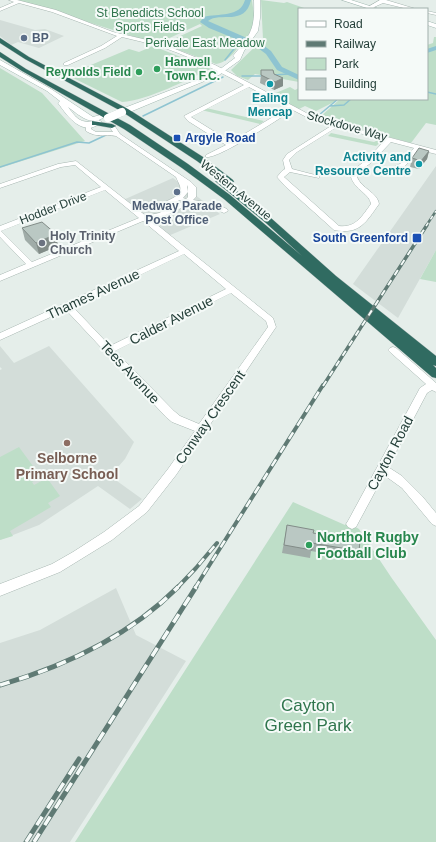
<svg xmlns="http://www.w3.org/2000/svg" width="436" height="842" font-family="Helvetica,sans-serif">
	<style>
		.built { fill: #d3ddd9 }
		.green { fill: #bedec8 }
		.lines { fill: none; stroke-linecap: round; stroke-linejoin: round }
		.stream { stroke: #8ec4d1; stroke-width: 1.5 }
		.river { fill: #8ec4d1; fill-rule: evenodd }
		.street-casing { stroke: #a7b6b1; stroke-width: 1 }
		.secondary-casing { stroke: #a3b9b2; stroke-width: 1 }
		.highway-casing { stroke: #c2c9c8; stroke-width: 1 }
		.street { fill: #fff; fill-rule: evenodd }
		.secondary { fill: #fff; fill-rule: evenodd }
		.highway { fill: #306b61; fill-rule: evenodd }
		.rail-far3-casing { stroke: #5f7a74; stroke-width: 2.5 }
		.rail-far2-casing { stroke: #5f7a74; stroke-width: 3.5 }
		.rail-far1-casing { stroke: #5f7a74; stroke-width: 4 }
		.rail-casing { stroke: #5f7a74; stroke-width: 5 }
		.rail-far3 { stroke: #f5faf8; stroke-width: 1.5; stroke-dasharray: 4; stroke-linecap: butt }
		.rail-far2 { stroke: #f5faf8; stroke-width: 2; stroke-dasharray: 6; stroke-linecap: butt }
		.rail-far1 { stroke: #f5faf8; stroke-width: 2.5; stroke-dasharray: 8; stroke-linecap: butt }
		.rail { stroke: #f5faf8; stroke-width: 3.5; stroke-dasharray: 10; stroke-linecap: butt }
		.secondary-bridge-casing { stroke: #a3b9b2; stroke-width: 8; stroke-linecap: butt }
		.secondary-bridge { stroke: #fff; stroke-width: 8 }
		.wall { fill: #a0aca8 }
		.shaded-wall { fill: #828c88 }
		.building { fill: #bac8c3; stroke: #828c88 }
		.service-dot { fill: #5c6f8a; stroke: #f5faf8; stroke-width: 1.5 }
		.leisure-dot { fill: #2e9e5b; stroke: #f5faf8; stroke-width: 1.5 }
		.culture-dot { fill: #0f9aa8; stroke: #f5faf8; stroke-width: 1.5 }
		.transit-dot { fill: #1a4fb4; stroke: #f5faf8; stroke-width: 1.5 }
		.worship-dot { fill: #6b7280; stroke: #f5faf8; stroke-width: 1.5 }
		.education-dot { fill: #8d6e63; stroke: #f5faf8; stroke-width: 1.5 }
		.labels { text-anchor: middle; stroke-width: 4; stroke-linejoin: round; paint-order: stroke }
		.far-park-label { font-size: 12px; fill: #2f754d; stroke: #f5faf8 }
		.far-service-label { font-size: 12px; font-weight: bold; fill: #4e5e75; stroke: #f5faf8; text-anchor: start }
		.far-leisure-label { font-size: 12px; font-weight: bold; fill: #27864d; stroke: #f5faf8; text-anchor: start }
		.far-culture-label { font-size: 12px; font-weight: bold; fill: #0d838f; stroke: #f5faf8 }
		.far-street-label { font-size: 12px; fill: #243f39; stroke: #f5faf8 }
		.far-transit-label { font-size: 12px; font-weight: bold; fill: #164399; stroke: #f5faf8; text-anchor: start }
		.far-worship-label { font-size: 12px; font-weight: bold; fill: #5b616d; stroke: #f5faf8; text-anchor: start }
		.street-label { font-size: 14px; fill: #243f39; stroke: #f5faf8 }
		.education-label { font-size: 14px; font-weight: bold; fill: #785e54; stroke: #f5faf8 }
		.leisure-label { font-size: 14px; font-weight: bold; fill: #27864d; stroke: #f5faf8; text-anchor: start }
		.near-park-label { font-size: 17px; fill: #2f754d; stroke: #f5faf8 }
	</style>
	<rect width="100%" height="100%" fill="#e5eeea"/>
	<!-- built -->
	<path class="built" d="M0,20L35,30L45,29L64,36L39,48L18,42L11,45L0,36Z
		M436,166V250L398,318L353,284Z
		M173,178L220,214L168,236L123,200Z
		M0,346L14,363L49,346L134,442L125,459L110,476L142,499L130,509L98,486L39,525L0,540V370L2,369L0,367Z
		M116,588L136,635L186,661L70,842H0V643L40,630Z"/>
	<!-- green -->
	<path class="green" d="M18,0H252L254,15L253,25L247,38H245C238,47 230,62 216,64L163,44L202,26L200,24L163,41L151,42Z
		M261,0L284,3L287,2L307,9H299V82L255,74L248,80L237,76L231,70L263,39Z
		M434,37H436V125L426,123L411,143L319,118L340,99H427V45L433,43Z
		M153,46L211,69C186,80 149,100 122,102L67,75L129,49L139,52Z
		M0,68L42,93L85,141L0,168Z
		M290,87L295,90L299,88V99H337L334,102L316,111L305,106L299,109L271,95Z
		M206,108L264,121L260,124L201,110Z
		M331,133L374,142L380,139L382,141L376,146L328,136Z
		M436,250V282L420,279Z
		M19,447L41,477L32,482L34,485L47,478L60,496L48,503L51,507L10,531L13,536L0,540V457Z
		M293,502L345,525L347,522L359,529L391,577L436,640V842H75Z"/>
	<g class="lines">
		<!-- stream -->
		<path class="stream" d="M225,60L242,39
			M274,75L288,74
			M242,76H263
			M427,92L436,94
			M330,106L344,105L351,99
			M319,115L338,99
			M143,116L223,77
			M0,167L77,142L89,143L106,135"/>
		<!-- river -->
		<path class="river" d="M245,0H251C245,27 220,11 208,21L263,45L271,51L282,67L299,75V80L277,70L266,54L258,48L209,28L200,22L204,17C218,13 240,18 245,0Z
			M436,46V50L427,53V49Z"/>
		<defs>
			<path id="street" d="M9,0H17L56,10L113,32L160,43L215,65L316,118L436,150V154L420,150L404,167L399,169L396,171H392V169L395,166L400,164L414,148L391,142L372,162L360,171L357,177C361,188 378,193 379,204C366,222 360,235 334,230L285,186L277,177L282,171L285,169L283,160L287,154L331,126L312,120L293,110C278,119 219,159 206,157V155L226,145L188,121L184,116L244,85C216,70 186,54 155,45C144,42 133,40 122,37L105,48L68,65H64V63L101,46L117,36L52,12L19,3L0,11V8L14,2ZM249,87L288,108L231,142L191,117ZM337,127L385,140C379,146 374,153 367,159C361,165 353,168 351,177C354,189 370,194 371,204C362,216 356,228 339,226L284,177L290,172L319,178V176L292,169L289,160L297,152Z
				M380,0H386L416,9H408L383,3L372,8L368,7Z
				M427,11L436,13V15L427,13Z
				M89,122L92,124L91,129L96,132H113L109,126L114,125L120,134L191,182L196,187V197L193,200L216,204L227,209L228,211L224,213L211,207L188,204L172,213L151,220L273,318L276,327L176,475L147,512L112,540L60,572L0,596V584L52,564L73,552L104,532L139,506L168,469L195,431L172,422L166,417L66,310L0,340V333L179,251L143,221L0,281V275L26,264L0,237V226L101,187L75,165L61,167L0,188V184L58,164L76,161L146,216L159,213L182,202L180,200L166,206L162,204C168,199 183,197 180,186C179,183 177,180 176,177L116,136C104,134 97,138 86,131V124ZM187,185L188,187V197L186,199L183,198L188,192ZM105,190L139,218L32,262L1,231ZM184,254L226,289L110,346L73,307ZM231,293L266,321L268,327L199,424L180,416L174,411L115,351Z
				M393,347L396,348L436,383V392L432,390L427,393L388,467L402,476L422,496L436,513V526L432,524L402,488L384,475L356,527L352,529L348,527L346,524L348,521L420,388L426,384L390,352L388,350L390,348Z"/>
			<path id="secondary" d="M254,0H260V18L258,31L244,51L240,60L219,75L125,114H119V110L215,73L235,58L233,56C251,34 255,30 254,0Z
				M342,0H351L379,9H370Z
				M427,21L436,24V28L427,25Z
				M0,60L51,89L93,117L100,115L104,117C91,127 79,115 68,107C78,121 82,124 98,120L102,122C83,138 68,117 58,103L60,101L47,91L0,65Z"/>
			<path id="highway" d="M0,38L29,57L128,109L203,157L233,180L234,182L233,184H228L272,219L336,276L436,356V366L433,365L436,368V378L432,377L224,199L182,168L124,129L22,71L0,57V52L26,69L130,125L188,164L230,195L302,256L266,223L215,181L216,179H221L197,161L121,111L25,59L0,43Z
				M92,121L112,124L116,126L112,128L95,125H92Z"/>
		</defs>
		<!-- street casing -->
		<use href="#street" class="street-casing"/>
		<!-- secondary casing -->
		<use href="#secondary" class="secondary-casing"/>
		<!-- highway casing -->
		<use href="#highway" class="highway-casing"/>
		<!-- street -->
		<use href="#street" class="street"/>
		<!-- secondary -->
		<use href="#secondary" class="secondary"/>
		<!-- highway -->
		<use href="#highway" class="highway"/>
		<defs>
			<path id="rail-far3" d="M426,226L436,211"/>
			<path id="rail-far2" d="M323,386L427,225"/>
			<path id="rail-far1" d="M177,588L196,568L217,543
				M195,588L323,385"/>
			<path id="rail" d="M0,685C66,666 129,636 178,587
				M26,842L79,759
				M34,842L196,587"/>
		</defs>
		<!-- rail-far3 casing -->
		<use href="#rail-far3" class="rail-far3-casing"/>
		<!-- rail-far2 casing -->
		<use href="#rail-far2" class="rail-far2-casing"/>
		<!-- rail-far1 casing -->
		<use href="#rail-far1" class="rail-far1-casing"/>
		<!-- rail casing -->
		<use href="#rail" class="rail-casing"/>
		<!-- rail-far3 -->
		<use href="#rail-far3" class="rail-far3"/>
		<!-- rail-far2 -->
		<use href="#rail-far2" class="rail-far2"/>
		<!-- rail-far1 -->
		<use href="#rail-far1" class="rail-far1"/>
		<!-- rail -->
		<use href="#rail" class="rail"/>
		<defs>
			<path id="secondary-bridge" d="M108,118L122,112"/>
		</defs>
		<!-- secondary-bridge casing -->
		<use href="#secondary-bridge" class="secondary-bridge-casing"/>
		<!-- secondary-bridge -->
		<use href="#secondary-bridge" class="secondary-bridge"/>
	</g>
	<!-- wall -->
	<path class="wall" d="M274,74L283,86L274,90L260,83L261,75Z
		M429,151L427,159L419,169L410,167L412,158Z
		M22,228L58,246L39,254L25,240Z
		M287,525L313,533L359,551L356,559L311,551L310,558L282,553Z"/>
	<!-- shaded-wall -->
	<path class="shaded-wall" d="M283,78V86L274,90L275,82Z
		M429,151L427,159L419,169L421,161Z
		M56,234L58,246L39,254L36,243Z"/>
	<!-- building -->
	<path class="building" d="M261,70H273L274,74L283,78L275,82L261,75Z
		M419,148L429,151L421,161L412,158Z
		M42,222L56,234L36,243L22,228Z
		M287,525L314,530L313,533L360,541L359,551L312,543V550L284,545Z"/>
	<!-- markers -->
	<g class="service-dot">
		<circle cx="24" cy="38" r="4"/>
		<circle cx="177" cy="192" r="4"/>
	</g>
	<g class="leisure-dot">
		<circle cx="157" cy="69" r="4"/>
		<circle cx="139" cy="72" r="4"/>
		<circle cx="309" cy="545" r="4"/>
	</g>
	<g class="culture-dot">
		<circle cx="270" cy="84" r="4"/>
		<circle cx="419" cy="164" r="4"/>
	</g>
	<g class="transit-dot">
		<rect x="173" y="134" width="8" height="8" rx="2"/>
		<rect x="412" y="233" width="10" height="10" rx="2"/>
	</g>
	<circle class="worship-dot" cx="42" cy="243" r="4"/>
	<circle class="education-dot" cx="67" cy="443" r="4"/>
	<g class="labels">
		<!-- far-park labels -->
		<g class="far-park-label">
			<text x="150" y="17">St Benedicts School<tspan x="150" dy="14">Sports Fields</tspan></text>
			<text x="205" y="47">Perivale East Meadow</text>
		</g>
		<!-- far-service labels -->
		<g class="far-service-label">
			<text x="32" y="42">BP</text>
			<text x="177" y="210" text-anchor="middle">Medway Parade<tspan x="177" dy="14">Post Office</tspan></text>
		</g>
		<!-- far-leisure labels -->
		<g class="far-leisure-label">
			<text x="165" y="66">Hanwell<tspan x="165" dy="14">Town F.C.</tspan></text>
			<text x="131" y="76" text-anchor="end">Reynolds Field</text>
		</g>
		<!-- far-culture labels -->
		<g class="far-culture-label">
			<text x="270" y="102">Ealing<tspan x="270" dy="14">Mencap</tspan></text>
			<text x="411" y="161" text-anchor="end">Activity and<tspan x="411" dy="14">Resource Centre</tspan></text>
		</g>
		<!-- far-street labels -->
		<g class="far-street-label">
			<text transform="translate(347 126) rotate(16)" y="4">Stockdove Way</text>
			<text transform="translate(236 190) rotate(39)" y="4">Western Avenue</text>
			<text transform="translate(53 208) rotate(-21)" y="4">Hodder Drive</text>
		</g>
		<!-- far-transit labels -->
		<g class="far-transit-label">
			<text x="185" y="142">Argyle Road</text>
			<text x="408" y="242" text-anchor="end">South Greenford</text>
		</g>
		<!-- far-worship labels -->
		<g class="far-worship-label">
			<text x="50" y="240">Holy Trinity<tspan x="50" dy="14">Church</tspan></text>
		</g>
		<!-- street labels -->
		<g class="street-label">
			<text transform="translate(93 294) rotate(-25)" y="5">Thames Avenue</text>
			<text transform="translate(171 320) rotate(-27)" y="5">Calder Avenue</text>
			<text transform="translate(130 372) rotate(47)" y="5">Tees Avenue</text>
			<text transform="translate(210 417) rotate(-55)" y="5">Conway Crescent</text>
			<text transform="translate(390 453) rotate(-62)" y="5">Cayton Road</text>
		</g>
		<!-- education labels -->
		<g class="education-label">
			<text x="67" y="463">Selborne<tspan x="67" dy="16">Primary School</tspan></text>
		</g>
		<!-- leisure labels -->
		<g class="leisure-label">
			<text x="317" y="542">Northolt Rugby<tspan x="317" dy="16">Football Club</tspan></text>
		</g>
		<!-- near-park labels -->
		<g class="near-park-label">
			<text x="308" y="711">Cayton<tspan x="308" dy="20">Green Park</tspan></text>
		</g>
	</g>
	<!-- legend -->
	<rect x="298" y="8" width="130" height="92" fill="#f5faf8" stroke="#a1afac"/>
	<rect x="306" y="21" width="20" height="6" fill="#ffffff" stroke="#a1afac"/>
	<text x="334" y="28" font-size="12" fill="#243f39">Road</text>
	<rect x="306" y="41" width="20" height="6" fill="#5f7a74" stroke="#a1afac"/>
	<text x="334" y="48" font-size="12" fill="#243f39">Railway</text>
	<rect x="306" y="58" width="20" height="12" fill="#bedec8" stroke="#a1afac"/>
	<text x="334" y="68" font-size="12" fill="#243f39">Park</text>
	<rect x="306" y="78" width="20" height="12" fill="#bac8c3" stroke="#a1afac"/>
	<text x="334" y="88" font-size="12" fill="#243f39">Building</text>
</svg>
